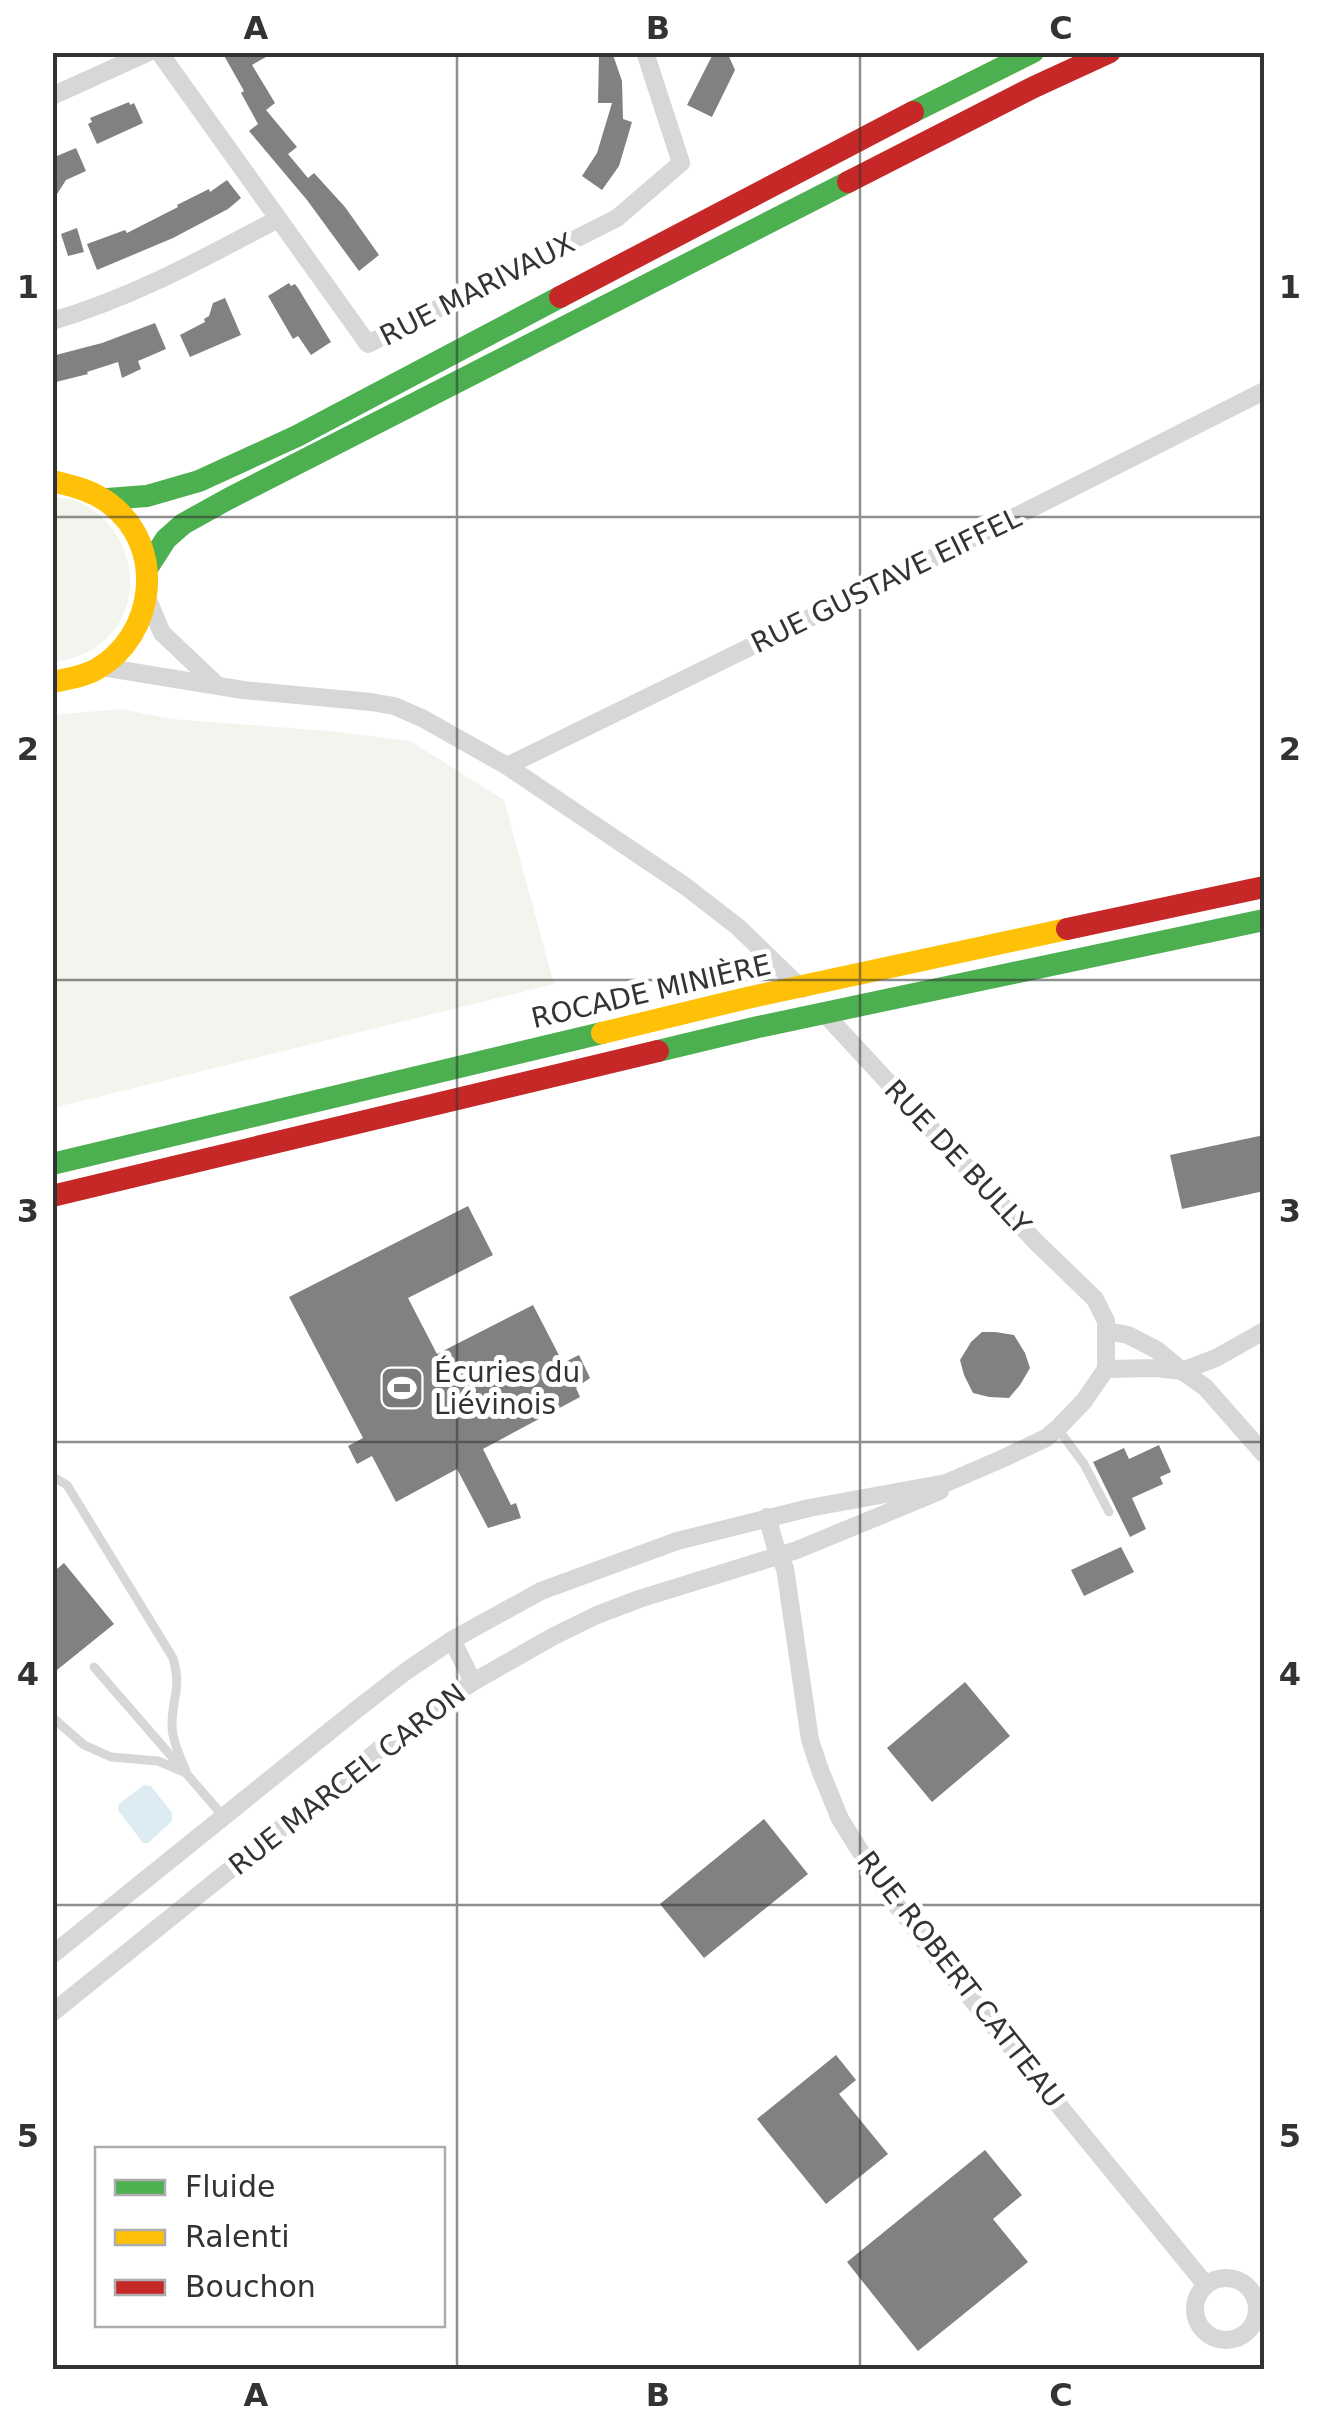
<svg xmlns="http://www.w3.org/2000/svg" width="1317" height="2422" font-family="'DejaVu Sans',sans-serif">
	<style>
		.green { fill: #f1f5ed }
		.water { fill: #ddebf3 }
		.building { fill: #818181 }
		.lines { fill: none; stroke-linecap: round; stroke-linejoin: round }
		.lane { stroke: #d7d7d7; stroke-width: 9 }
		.street { stroke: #d7d7d7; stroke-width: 18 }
		.fast { stroke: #4caf50; stroke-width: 22 }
		.slow { stroke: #ffc107; stroke-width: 22 }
		.jam { stroke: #c62828; stroke-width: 22 }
		.grid { fill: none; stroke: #333; stroke-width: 2.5; stroke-opacity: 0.55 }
		.labels { text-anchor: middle; stroke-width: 10; stroke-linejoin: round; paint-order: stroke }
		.street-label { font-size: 28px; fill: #333; stroke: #fff }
		.poi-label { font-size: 28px; fill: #333; stroke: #fff; text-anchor: start }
		.neatline { fill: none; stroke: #333; stroke-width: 4 }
		.grid-label { font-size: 32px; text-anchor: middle; font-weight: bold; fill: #333 }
	</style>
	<rect width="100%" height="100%" fill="#fff"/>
	<!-- green -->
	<path class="green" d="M53,497C68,497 84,503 96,512C139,546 144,614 96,647C83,656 69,660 53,662Z
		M121,709L172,719L329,731L410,741L504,800L554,984L53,1108V715Z"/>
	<!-- water -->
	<path class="water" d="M144,1785L151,1786L172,1813V1821L148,1843H143L118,1810L119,1804Z"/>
	<!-- building -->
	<path class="building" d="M222,52H275L252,65L275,103L266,110L297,147L288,154L308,178L314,173L345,207L379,255L359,271L307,200L249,131L258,124L241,93L244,91Z
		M599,52H612L622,81L623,119L632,122L619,166L602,190L582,176L597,153L612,103H598Z
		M714,52H727L735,70L712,117L687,105Z
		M129,102L130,105L134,103L143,123L97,144L88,124L92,122L90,118Z
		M76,148L86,171L66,180L52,202V158Z
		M227,180L241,198L228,209L173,238L97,270L87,244L125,230L127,233L178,207L177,205L209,189L210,192Z
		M77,228L84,252L68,256L61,234Z
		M289,283L291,286L295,284L298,288L331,342L311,355L298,336L293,339L268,296Z
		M225,298L241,335L190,357L180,335L205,322L204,319L209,316L213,303Z
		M155,323L166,349L138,361L141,369L122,378L118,362L87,372L88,374L52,383V356L102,343Z
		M1264,1135V1191L1182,1209L1170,1155Z
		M468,1206L493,1255L408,1298L437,1354L533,1305L563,1363L579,1355L590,1378L576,1388L580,1397L483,1449L511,1505L516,1503L521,1518L488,1528L457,1469L396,1502L372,1456L357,1464L348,1446L363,1438L289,1297Z
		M982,1332H995L1014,1335L1025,1353L1030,1368L1020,1385L1009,1398L989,1397L973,1393L964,1375L960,1360L971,1342Z
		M1159,1445L1171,1472L1160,1477L1163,1484L1132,1498L1146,1529L1130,1537L1093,1462L1124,1448L1129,1459Z
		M1121,1547L1134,1572L1084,1596L1071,1570Z
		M64,1563L114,1624L52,1674V1573Z
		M965,1682L1010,1736L932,1802L887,1748Z
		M764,1819L808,1874L704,1958L660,1904Z
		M836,2055L856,2080L839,2094L888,2154L826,2204L757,2119Z
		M985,2150L1022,2195L993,2219L1028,2262L918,2351L847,2262Z"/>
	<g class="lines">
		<!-- lane -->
		<path class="lane" d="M1058,1429L1084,1464L1109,1512
			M52,1476L67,1485L173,1658C182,1689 172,1697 172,1725C172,1741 181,1758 187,1774
			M94,1667L224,1817
			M52,1717L84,1745L111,1757L158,1761L184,1772"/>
		<!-- street -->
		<path class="street" d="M159,52L368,344L617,218L681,163L645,52
			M52,96L149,52
			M52,321C134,297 204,258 278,219
			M148,600L162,633L216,684
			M102,667L243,690L371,702L394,706L422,718L507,766L685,886L738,927L802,989
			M507,766L959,545L1264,391
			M823,1012L1036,1242L1095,1299L1106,1321V1369
			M1107,1331L1128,1335L1157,1350L1182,1371L1205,1387L1264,1454
			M1106,1369L1156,1368L1182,1371L1216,1358L1264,1331
			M767,1517L778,1555L785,1568L810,1740L820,1770L840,1819L862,1854L888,1894L929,1947L1206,2285
			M452,1640L473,1682
			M52,1955L356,1710L405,1672L452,1640L541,1591L677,1541L809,1508L946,1483L1004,1458L1046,1438L1058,1428L1084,1401L1106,1369
			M52,2013L386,1744L473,1682L554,1636L597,1615L639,1599L797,1550L940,1491
			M1195 2309a31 31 0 1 1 62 0a31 31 0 1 1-62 0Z"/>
		<!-- fast -->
		<path class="fast" d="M913,112L1033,52
			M107,499L147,496L199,481L297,436L560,297
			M148,567L166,539L183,524L228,499L848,182
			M658,1051L758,1027L1264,920
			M52,1164L602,1033"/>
		<!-- slow -->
		<path class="slow" d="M52,481C73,486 92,490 110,504C166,546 156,635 97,669C83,677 67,679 52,682
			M602,1033L747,998L1067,929"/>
		<!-- jam -->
		<path class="jam" d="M848,182L1034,87L1110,52
			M560,297L913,112
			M1067,929L1264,887
			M52,1196L658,1051"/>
	</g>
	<!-- grid -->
	<path class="grid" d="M457,52V2370M860,52V2370M52,517H1264M52,980H1264M52,1442H1264M52,1905H1264"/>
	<!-- icons -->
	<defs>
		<symbol id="stadium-square" viewBox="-11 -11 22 22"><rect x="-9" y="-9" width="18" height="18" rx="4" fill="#7a7a7a" stroke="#fff"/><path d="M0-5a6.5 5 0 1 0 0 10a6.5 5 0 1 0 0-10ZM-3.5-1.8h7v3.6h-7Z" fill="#fff"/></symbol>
	</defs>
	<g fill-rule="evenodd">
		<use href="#stadium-square" x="377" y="1363" width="50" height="50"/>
	</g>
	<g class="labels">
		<!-- street labels -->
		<g class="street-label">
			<text transform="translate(477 289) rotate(-27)" y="10">RUE MARIVAUX</text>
			<text transform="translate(886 580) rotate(-26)" y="10">RUE GUSTAVE EIFFEL</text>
			<text transform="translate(651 991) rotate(-13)" y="10">ROCADE MINIÈRE</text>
			<text transform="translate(958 1157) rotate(47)" y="10">RUE DE BULLY</text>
			<text transform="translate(347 1779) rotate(-38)" y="10">RUE MARCEL CARON</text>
			<text transform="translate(961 1979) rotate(52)" y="10">RUE ROBERT CATTEAU</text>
		</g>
		<!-- poi labels -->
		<g class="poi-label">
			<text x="434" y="1382">Écuries du<tspan x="434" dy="32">Liévinois</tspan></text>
		</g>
	</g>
	<!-- border -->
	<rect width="1317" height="2422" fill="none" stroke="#ffffff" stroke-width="110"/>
	<!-- legend -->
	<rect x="95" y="2147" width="350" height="180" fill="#ffffff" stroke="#adadad" stroke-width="2.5"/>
	<rect x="115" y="2180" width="50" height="15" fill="#4caf50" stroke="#adadad" stroke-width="2.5"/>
	<text x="185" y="2197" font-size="30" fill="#333333">Fluide</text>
	<rect x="115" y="2230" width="50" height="15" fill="#ffc107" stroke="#adadad" stroke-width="2.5"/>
	<text x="185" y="2247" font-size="30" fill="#333333">Ralenti</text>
	<rect x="115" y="2280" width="50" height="15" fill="#c62828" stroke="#adadad" stroke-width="2.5"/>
	<text x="185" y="2297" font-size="30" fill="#333333">Bouchon</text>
	<rect x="55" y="55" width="1207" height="2312" class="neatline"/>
	<g class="grid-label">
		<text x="256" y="39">A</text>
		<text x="658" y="39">B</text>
		<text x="1061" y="39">C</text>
		<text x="28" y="298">1</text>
		<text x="1290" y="298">1</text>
		<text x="28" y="760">2</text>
		<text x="1290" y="760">2</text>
		<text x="28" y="1222">3</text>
		<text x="1290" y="1222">3</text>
		<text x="28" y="1685">4</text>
		<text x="1290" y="1685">4</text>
		<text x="28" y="2147">5</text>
		<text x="1290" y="2147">5</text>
		<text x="256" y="2406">A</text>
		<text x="658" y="2406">B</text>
		<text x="1061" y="2406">C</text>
	</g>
</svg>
